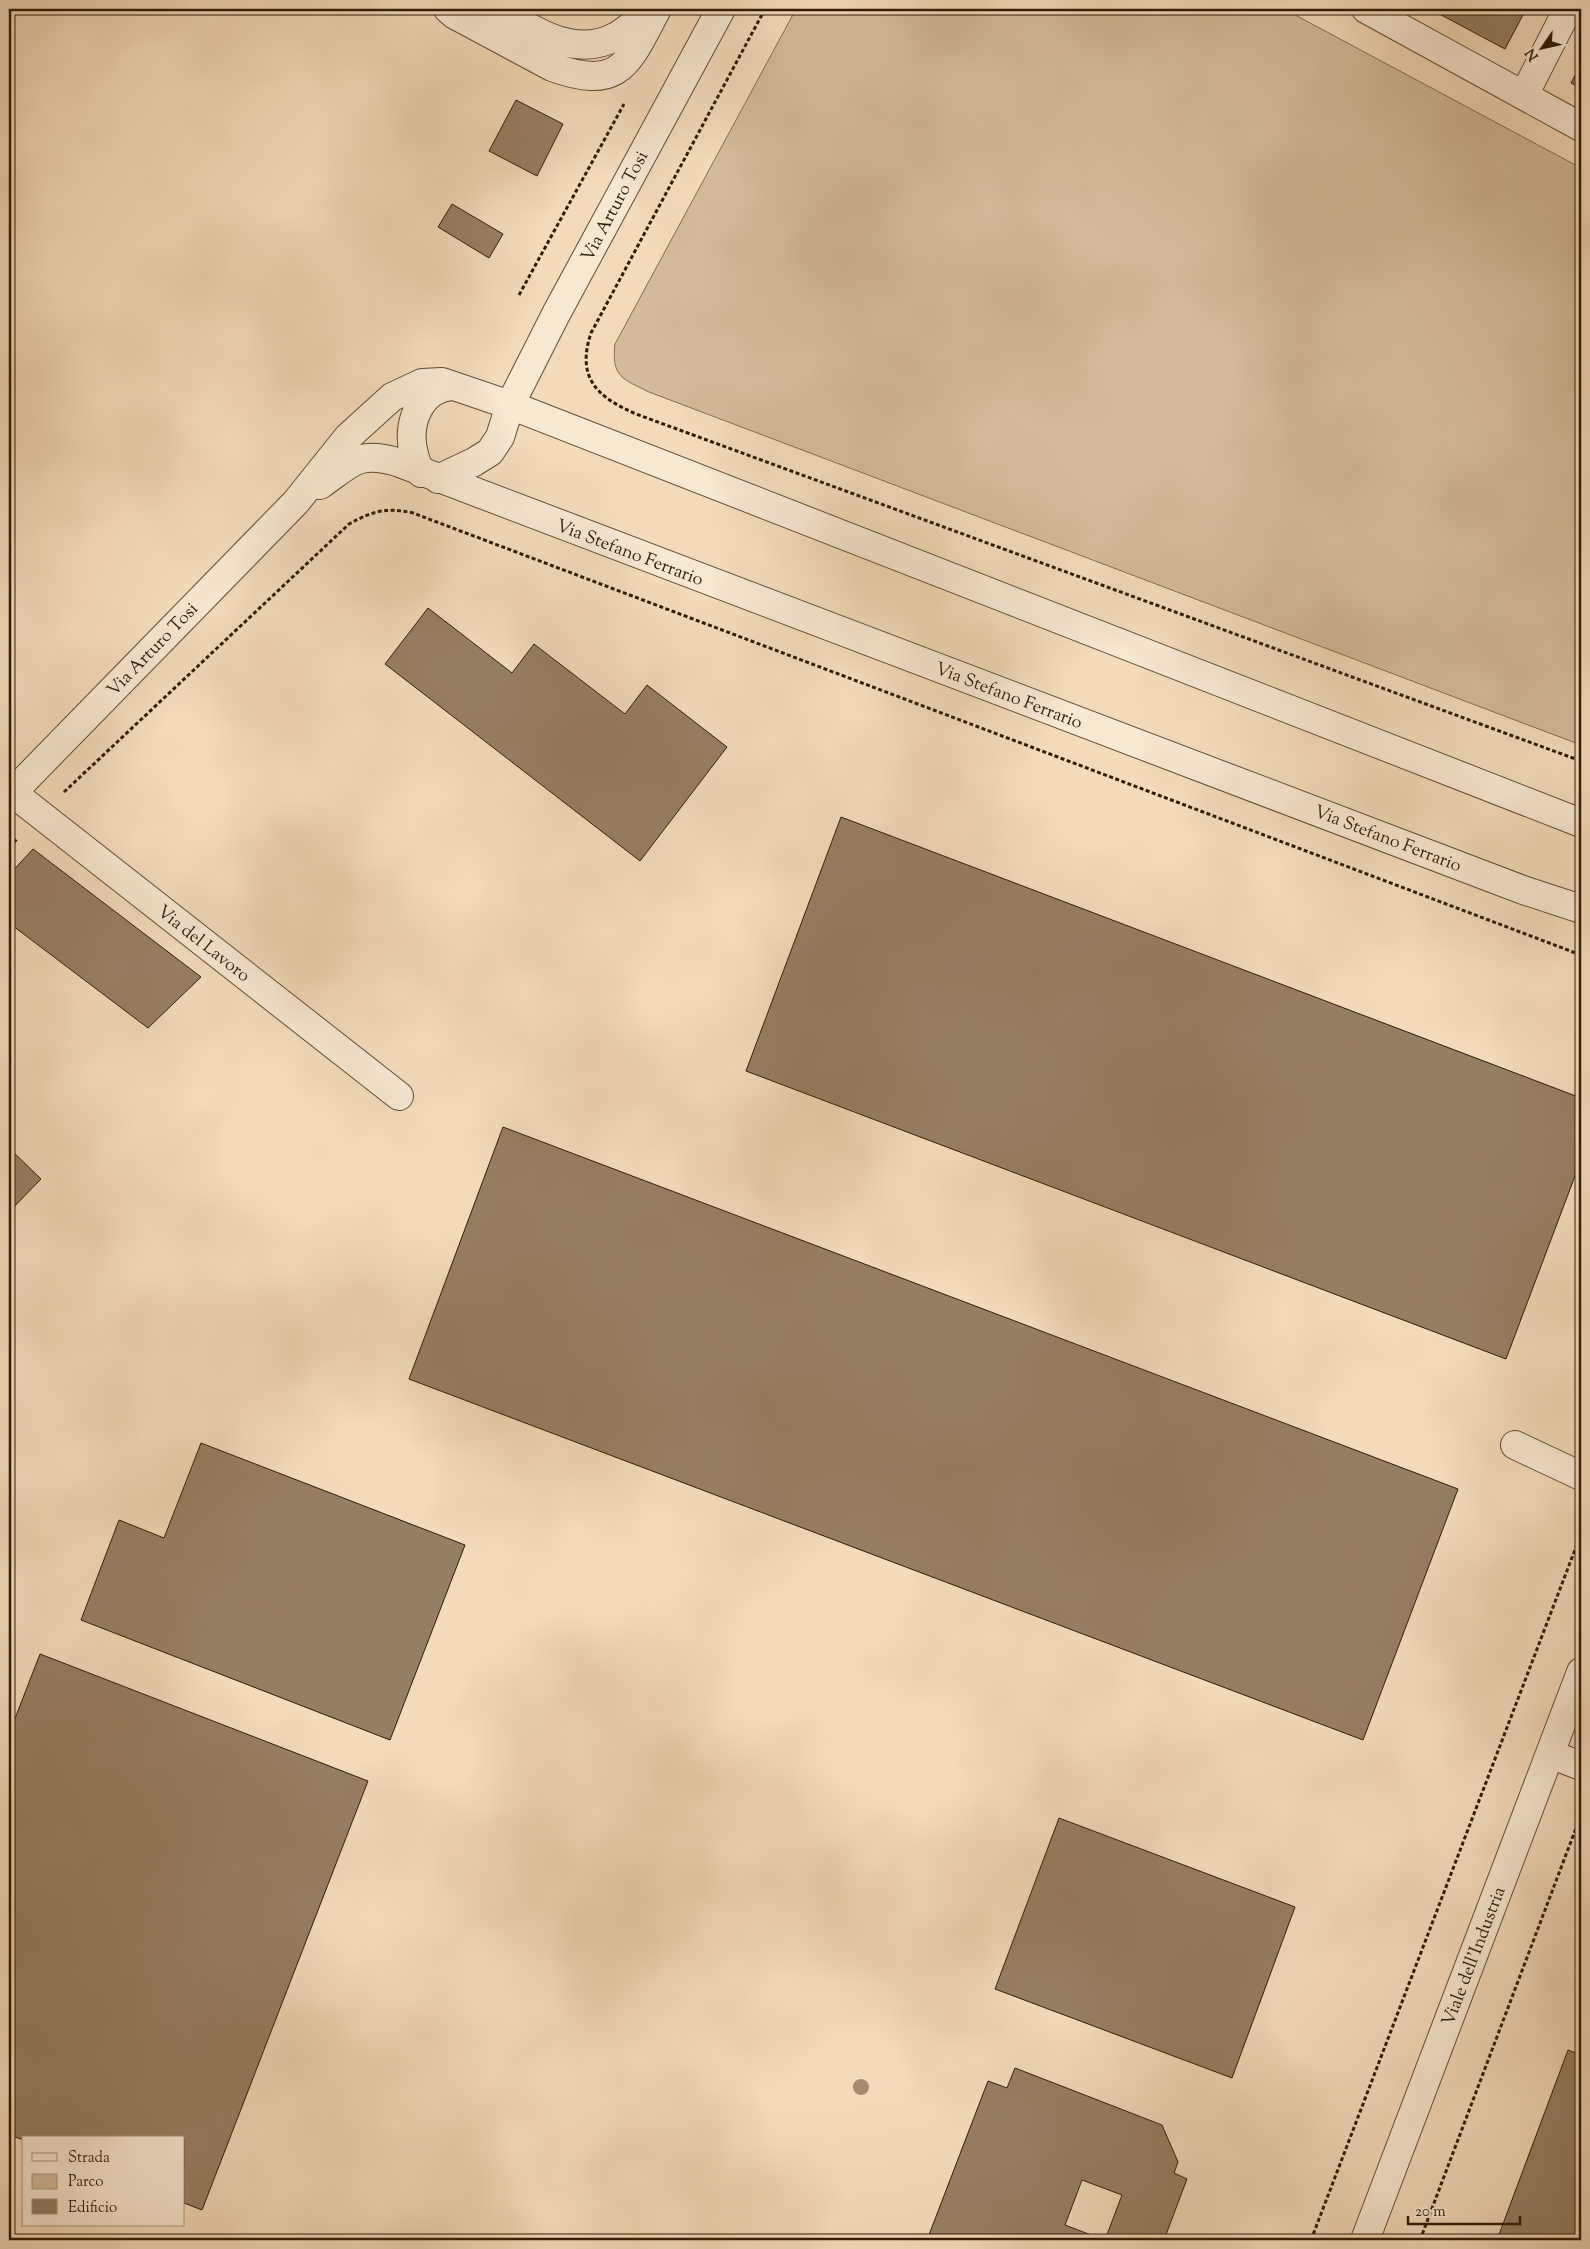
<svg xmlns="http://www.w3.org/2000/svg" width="1590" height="2249" font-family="'Sorts Mill Goudy',serif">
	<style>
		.green { fill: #d2bb9b; stroke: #806c50 }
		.building { fill: #957f64; stroke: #2f1c06 }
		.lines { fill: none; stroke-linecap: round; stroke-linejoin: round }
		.minor-casing { stroke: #604c33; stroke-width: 30 }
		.path { stroke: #2f1c06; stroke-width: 3; stroke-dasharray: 4 2.5; stroke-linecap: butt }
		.minor { stroke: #f7e8d2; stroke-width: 28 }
		.tree { fill: #a28c70 }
		.labels { text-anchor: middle; stroke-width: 4; stroke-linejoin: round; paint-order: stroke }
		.street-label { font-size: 18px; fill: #2f1c06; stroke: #f7e8d2 }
	</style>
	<rect width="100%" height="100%" fill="#f3dbba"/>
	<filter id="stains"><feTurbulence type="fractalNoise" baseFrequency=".004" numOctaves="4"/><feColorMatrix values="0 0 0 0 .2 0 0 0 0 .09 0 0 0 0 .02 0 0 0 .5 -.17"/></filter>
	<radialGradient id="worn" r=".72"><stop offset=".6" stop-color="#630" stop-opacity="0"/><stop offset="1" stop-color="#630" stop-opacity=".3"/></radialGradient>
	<!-- green -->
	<path class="green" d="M796,9H1284L1581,168V745L649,392C623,379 611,377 615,344Z"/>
	<!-- building -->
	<path class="building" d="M1430,9H1526L1505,49Z
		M1581,64V88L1571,83Z
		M516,100L563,124L537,176L489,151Z
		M452,204L503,234L489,258L438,227Z
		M428,608L512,673L534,644L625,714L647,685L727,747L640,861L385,664Z
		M841,817L1581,1098V1160L1506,1359L746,1071Z
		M33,849L201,977L148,1028L9,923V875Z
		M503,1127L1458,1489L1363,1740L409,1379Z
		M9,1148L41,1179L9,1212Z
		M201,1443L465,1545L390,1740L81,1620L119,1520L164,1538Z
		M40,1654L368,1781L202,2210L184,2203V2138H24V2140L9,2135V1734Z
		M1059,1818L1295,1907L1232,2078L995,1989Z
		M1568,2050L1581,2055V2240H1497Z
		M1015,2068L1162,2125L1178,2162L1174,2173L1187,2179L1164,2240H1105L1122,2195L1082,2180L1065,2225L1104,2240H927L988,2081L1007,2088Z"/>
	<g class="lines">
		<defs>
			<path id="minor" d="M448,9L455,15L552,67C621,92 628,63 657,9
				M497,9C532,29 573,59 615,37C628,30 640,19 652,9
				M1366,9L1581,127
				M1524,95L1568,9
				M421,473C419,467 415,461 414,454C406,425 419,388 453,386
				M438,479L474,462L490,452L500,437L510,405L556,314L721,9
				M320,485C350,464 358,450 397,462L1523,890L1581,909
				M9,790L399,1096
				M9,796L296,502L348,437L392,397L422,383L442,382L510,405L1581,823
				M1515,1445L1581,1476
				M1550,1754L1581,1766
				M1365,2240L1581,1672"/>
		</defs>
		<!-- minor casing -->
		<use href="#minor" class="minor-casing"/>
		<!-- path -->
		<path class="path" d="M765,9L591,333C576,378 597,397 636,414L1581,761
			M519,295L624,104
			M64,792L349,524C373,511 386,507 413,513L1581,955
			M9,847L17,839
			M1311,2240L1581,1534
			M1420,2240L1581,1815"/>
		<!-- minor -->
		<use href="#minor" class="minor"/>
	</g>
	<!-- trees -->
	<circle class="tree" cx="861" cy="2087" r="8"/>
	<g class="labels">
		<!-- street labels -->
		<g class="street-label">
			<text transform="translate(614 206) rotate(-62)" y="6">Via Arturo Tosi</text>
			<text transform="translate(630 552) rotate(21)" y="6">Via Stefano Ferrario</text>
			<text transform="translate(152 649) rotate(-46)" y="6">Via Arturo Tosi</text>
			<text transform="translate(1009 695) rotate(21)" y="6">Via Stefano Ferrario</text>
			<text transform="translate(1388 838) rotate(21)" y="6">Via Stefano Ferrario</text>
			<text transform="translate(204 943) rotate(38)" y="6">Via del Lavoro</text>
			<text transform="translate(1473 1956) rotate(-69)" y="6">Viale dell'Industria</text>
		</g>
	</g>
	<!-- margin -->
	<rect width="1590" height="2249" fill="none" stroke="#f3dbba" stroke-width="30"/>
	<rect x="10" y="10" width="1570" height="2229" fill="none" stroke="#2f1c06" stroke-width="2.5"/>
	<rect x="15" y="15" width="1560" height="2219" fill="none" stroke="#2f1c06"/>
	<!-- legend -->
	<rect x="22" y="2136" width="162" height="90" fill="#f7e8d2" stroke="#a79680"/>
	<rect x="32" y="2153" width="25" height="8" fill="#f7e8d2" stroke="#a79680"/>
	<text x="68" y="2162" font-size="15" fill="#2f1c06">Strada</text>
	<rect x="32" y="2174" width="25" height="15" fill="#d2bb9b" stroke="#a79680"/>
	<text x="68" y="2186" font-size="15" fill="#2f1c06">Parco</text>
	<rect x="32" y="2199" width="25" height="15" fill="#957f64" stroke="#a79680"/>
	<text x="68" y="2212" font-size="15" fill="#2f1c06">Edificio</text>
	<!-- north arrow -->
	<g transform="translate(1542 48) rotate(236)" stroke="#f7e8d2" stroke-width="4" paint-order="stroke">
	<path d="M0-4L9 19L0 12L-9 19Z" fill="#2f1c06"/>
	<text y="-8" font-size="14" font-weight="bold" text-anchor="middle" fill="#2f1c06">N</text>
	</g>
	<!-- scale -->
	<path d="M1408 2216v8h112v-8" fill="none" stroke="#2f1c06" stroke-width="2.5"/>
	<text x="1415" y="2216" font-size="15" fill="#2f1c06" stroke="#f7e8d2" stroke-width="4" paint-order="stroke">20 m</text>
	<rect width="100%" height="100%" filter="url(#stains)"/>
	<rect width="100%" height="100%" fill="url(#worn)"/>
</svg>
